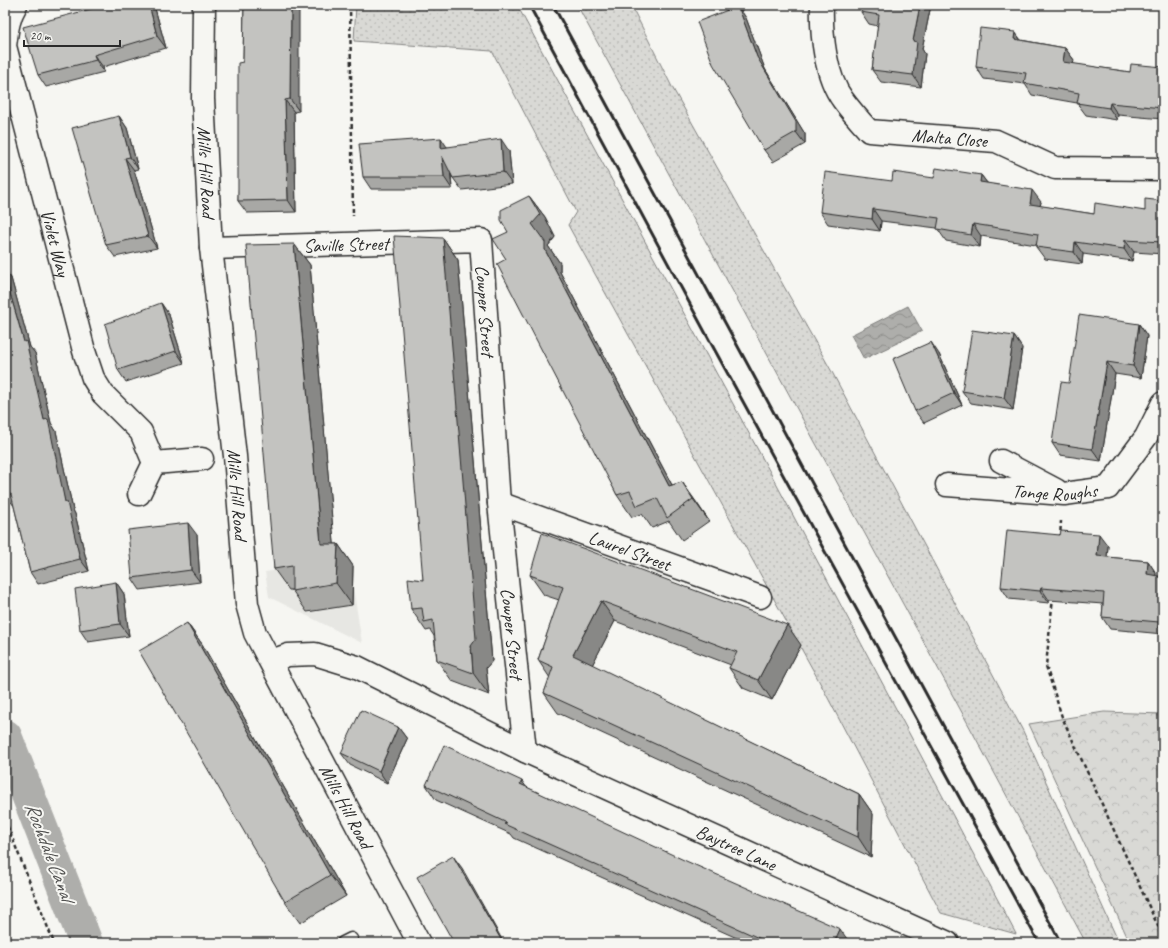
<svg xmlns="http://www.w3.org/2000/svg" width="1168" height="948" font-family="Caveat,sans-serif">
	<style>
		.built { fill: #e7e7e3 }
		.grass { fill: url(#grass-dots); stroke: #828280 }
		.park { fill: url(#park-crowns); stroke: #828280 }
		.water { fill: url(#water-waves); stroke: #7a7a78 }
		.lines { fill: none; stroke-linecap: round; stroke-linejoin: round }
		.canal { stroke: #aeaeab; stroke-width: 34 }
		.service-casing { stroke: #2b2b2b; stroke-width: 15 }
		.minor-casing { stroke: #2b2b2b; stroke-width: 25 }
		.tertiary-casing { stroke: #2b2b2b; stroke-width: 25 }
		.path { stroke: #2b2b2b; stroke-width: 2.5; stroke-dasharray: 4 3; stroke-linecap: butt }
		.service { stroke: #f6f6f2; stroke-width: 12 }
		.minor { stroke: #f6f6f2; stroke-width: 22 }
		.tertiary { stroke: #f6f6f2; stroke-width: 22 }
		.rail { stroke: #2b2b2b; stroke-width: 3 }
		.wall { fill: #a8a8a5; stroke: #2b2b2b }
		.shaded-wall { fill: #888886; stroke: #2b2b2b }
		.building { fill: #c3c3c0; stroke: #2b2b2b }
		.labels { text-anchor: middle; stroke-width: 4; stroke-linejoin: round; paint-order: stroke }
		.street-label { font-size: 19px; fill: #2b2b2b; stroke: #f6f6f2 }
		.water-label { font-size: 20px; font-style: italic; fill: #525251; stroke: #f6f6f2 }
	</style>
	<defs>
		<pattern id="grass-dots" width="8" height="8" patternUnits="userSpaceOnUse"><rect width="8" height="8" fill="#d9d9d5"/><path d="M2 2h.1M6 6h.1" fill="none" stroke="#babab7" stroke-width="1.8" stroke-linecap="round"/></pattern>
		<pattern id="park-crowns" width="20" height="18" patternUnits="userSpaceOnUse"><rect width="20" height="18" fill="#d9d9d5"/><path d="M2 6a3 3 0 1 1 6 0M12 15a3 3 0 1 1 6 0" fill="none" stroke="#babab7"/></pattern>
		<pattern id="water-waves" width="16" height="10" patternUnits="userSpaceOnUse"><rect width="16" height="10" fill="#aeaeab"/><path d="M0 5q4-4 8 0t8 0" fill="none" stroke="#8e8e8b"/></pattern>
	</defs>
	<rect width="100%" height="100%" fill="#f6f6f2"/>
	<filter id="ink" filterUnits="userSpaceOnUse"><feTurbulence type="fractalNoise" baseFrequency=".025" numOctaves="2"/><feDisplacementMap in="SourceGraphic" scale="8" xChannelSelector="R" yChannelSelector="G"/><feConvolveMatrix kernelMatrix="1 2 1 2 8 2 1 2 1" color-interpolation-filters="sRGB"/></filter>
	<g filter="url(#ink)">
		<!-- built -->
		<path class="built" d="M349,561L362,643L269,597L265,572Z"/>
		<!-- grass -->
		<path class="grass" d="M356,5H517L771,474L1016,934L941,913L818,679L568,225L576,212L492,51L354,41Z
			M577,5H631L672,87L832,372L1023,731L1119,943H1086C918,629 747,318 577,5Z"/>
		<!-- park -->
		<path class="park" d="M1104,712L1163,714V943H1130L1029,724Z"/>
		<!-- water -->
		<path class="water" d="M908,306L922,331L864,359L851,335Z"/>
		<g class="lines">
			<!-- canal -->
			<path class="canal" d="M5,736L86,943"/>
			<defs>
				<path id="service" d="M343,943L351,939"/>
				<g id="minor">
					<path id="s1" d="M16,5C8,18 7,31 5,46L84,351L93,378L103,394L141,432L154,463L202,459"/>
					<path id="s2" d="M822,5C821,34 825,76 843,100C851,111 860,121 869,131L996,141L1055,168L1163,169"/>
					<path id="s3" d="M211,248L481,240L499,503L525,751"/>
					<path d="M1001,461L1056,490"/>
					<path id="s4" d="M947,485L1064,494L1108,488L1146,437L1163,403"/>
					<path d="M139,494L154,463"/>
					<path id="s5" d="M499,503L760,597"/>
					<path id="s6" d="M271,661L288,655L315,654L357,667L525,751L948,943"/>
				</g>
				<g id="tertiary">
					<path id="s7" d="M204,5L203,99L211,248L235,456L247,604L255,633L419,943"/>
				</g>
			</defs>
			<!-- service casing -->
			<use href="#service" class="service-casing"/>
			<!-- minor casing -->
			<use href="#minor" class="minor-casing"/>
			<!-- tertiary casing -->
			<use href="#tertiary" class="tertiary-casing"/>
			<!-- path -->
			<path class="path" d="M350,5L353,216
				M1060,538L1061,521
				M1053,597L1046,666L1062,717L1163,937
				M5,820L54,943"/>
			<!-- service -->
			<use href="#service" class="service"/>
			<!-- minor -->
			<use href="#minor" class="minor"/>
			<!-- tertiary -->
			<use href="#tertiary" class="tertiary"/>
			<!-- rail -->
			<path class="rail" d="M529,5L712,345L1039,943
				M553,5L1061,943"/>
		</g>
		<!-- wall -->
		<path class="wall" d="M101,5H154L166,48L103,67L104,72L46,87L38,75L102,6Z
			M244,5L299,111L294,112L296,212L247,213L238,201L243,62Z
			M722,5H741L743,10L740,9L746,18L765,69L805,134V144L773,162L764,150L734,8Z
			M931,5L922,49L925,54L921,87L881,82L872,70L878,26L869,24L861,12Z
			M1015,32L1021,40L1065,48L1074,60L1073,64L1130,72L1163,67V119L1118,115L1117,120L1086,115L1077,103L1032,95L1025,84L984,79L976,67Z
			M119,116L127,128L138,169L134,170L157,248L115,257L106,245Z
			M447,147L509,151L512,184L462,190L453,178L451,173L452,189H371L363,177Z
			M981,175L987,183L1041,202L1040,206L1094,214L1145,211L1163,201V254L1134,252L1132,261L1083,254L1082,264L1045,259L1036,247V245L981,236L980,247L946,241L937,228L881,221L880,231L828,224L820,212L892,181Z
			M529,196L545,217L555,237L548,246L560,263V272L672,485L682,482L709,521L682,540L669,521L652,528L642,514L632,517L617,495L506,259L508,232Z
			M443,238L458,260L492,661L486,668L489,695L452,681L437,660L434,636L430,630L426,631L411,609L423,580Z
			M294,244L310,265L334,544H338L353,566L352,605L307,612L292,590H289L274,569Z
			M5,264L8,274L11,278L30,347L35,353L51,423L56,431L73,510L75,514L89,571L38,584L30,572L14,506L6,495L5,490Z
			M161,303L169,315L184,363L126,382L118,370Z
			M1139,324L1147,336L1141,378L1115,374L1101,461L1060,455L1052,443L1069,383Z
			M1014,336L1022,348L1013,410L971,403L962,391Z
			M939,354L962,405L924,423L915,411Z
			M197,535L200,582L140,590L132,578Z
			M1108,546L1107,557L1148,561L1156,573V576L1163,577V634L1110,629L1102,617L1103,604L1049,600V603L1009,599L1001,587Z
			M530,575L801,645L772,700L743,688L729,668L731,665L615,621L592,665L859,794L873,814L871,857L558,713L544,693L550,678L538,660L559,600L544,595Z
			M116,582L124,594L129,636L88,642L80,630Z
			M187,623L202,644L346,896L300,923L285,902Z
			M398,727L407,739L387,783L350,765L341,753Z
			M426,785L526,787L850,943H748L514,838L511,834L436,800Z"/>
		<!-- shaded-wall -->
		<path class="shaded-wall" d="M149,5H154L166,48L157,36Z
			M291,5H299V111L290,99Z
			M920,5H931L922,49L925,54L921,87L913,75V41Z
			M738,6L746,18L765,69L805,134V144L796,132L757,57Z
			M1015,32L1023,44L1014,39Z
			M1065,48L1074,60L1071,74L1063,62Z
			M94,55L103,67L104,72L96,60Z
			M285,100L294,112L296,212L288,200Z
			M1110,103L1118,115L1117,120L1109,108Z
			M119,116L127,128L138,169L130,157Z
			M441,138L449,150L441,148Z
			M501,139L509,151L512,184L503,172Z
			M442,156L450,168L452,189L444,177Z
			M125,158L134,170L157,248L148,236Z
			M981,175L990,187L980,182Z
			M1032,190L1041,202L1038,216L1030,204Z
			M529,196L545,217L555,237L548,246L560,263V272L684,508L669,486L545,250L532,224Z
			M873,209L881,221L880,231L872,219Z
			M973,224L981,236L980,247L971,235Z
			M443,238L458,260L492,661L486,668L489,695L473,673Z
			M1125,240L1134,252L1132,261L1124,249Z
			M1075,242L1083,254L1082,264L1074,252Z
			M294,244L310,265L336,565L321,544Z
			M5,264L8,274L11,278L30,347L35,353L51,423L56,431L73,510L75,514L89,571L80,559L65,502L24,342L5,276Z
			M161,303L169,315L184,363L176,351Z
			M1139,324L1147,336L1141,378L1133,366Z
			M1014,336L1022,348L1013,410L1004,398Z
			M931,342L939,354L962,405L954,393Z
			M1107,362L1115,374L1101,461L1092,449Z
			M682,482L697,503L709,521L693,499Z
			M188,523L197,535L200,582L191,570Z
			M1099,534L1108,546L1106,568L1097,556Z
			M338,544L353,566L352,605L336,583Z
			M1148,561L1156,573L1155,586L1147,574Z
			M116,582L124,594L129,636L120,624Z
			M1041,588L1049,600V603L1040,591Z
			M601,601L615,621L587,675L573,655Z
			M187,623L202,644L346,896L330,875Z
			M787,625L801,645L772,700L758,680Z
			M398,727L407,739L387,783L379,771Z
			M522,781L532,795L520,784Z
			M859,794L873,814L871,857L858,837Z
			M453,856L462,868L504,943H503Z
			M840,929L850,943H834Z"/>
		<!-- building -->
		<path class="building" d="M101,5H149L157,36L94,55L96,60L38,75L23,27L102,6Z
			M244,5H291L290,99L285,100L288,200L238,201V63L243,62Z
			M862,5H920L913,41L917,42L913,75L872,70L879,15L861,12Z
			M738,6L757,57L796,122V132L764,150L713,64L697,22Z
			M980,28L1015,32L1014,39L1065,48L1063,62L1130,72L1131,64L1163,67V108L1110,103L1109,108L1077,103L1079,93L1024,83L1026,73L976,67Z
			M119,116L130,157L125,158L148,236L106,245L72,128Z
			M441,138V148L501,139L503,172L453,178L442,156L444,177H363L359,144Z
			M936,168L981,175L980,182L1032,190L1030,204L1094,214L1095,203L1145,211V199L1163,201V242L1125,240L1124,249L1075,242L1074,252L1036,247L1038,234L973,224L971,235L937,229L939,218L873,209L872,219L820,212L825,172L892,181L893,172L934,178Z
			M529,196L540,215L532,224L545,242V250L669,486L682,482L693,499L667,518L657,498L637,506L630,491L617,495L497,264L506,259L493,239L508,232L501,220V210Z
			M394,236L443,238L476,639L471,646L473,673L437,660L433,620L424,622L422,608L411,609L408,578L423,580Z
			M294,244L321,544H338L336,583L292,591V566L274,569L246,245Z
			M5,276L24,342L26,341L44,420L48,419L65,502H67L80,559L30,572L11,494L6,495L5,490Z
			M161,303L176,351L118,370L105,324Z
			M1079,315L1139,324L1133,366L1107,362L1092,449L1052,443L1061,382L1069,383Z
			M972,330L1014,336L1004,398L962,391Z
			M931,342L954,393L915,411L893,359Z
			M188,523L191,570L132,578L128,530Z
			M1007,530L1060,535L1061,531L1099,534L1097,556L1148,561L1147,574L1163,577V628L1158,627L1159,622L1102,617L1104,593L1041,588L1040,591L1001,587Z
			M542,533L787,625L758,680L729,668L737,652L601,601L573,655L859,794L858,837L544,693L553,667L538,660L563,587L530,575Z
			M116,582L120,624L80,630L75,589Z
			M187,623L330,875L285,902L139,651Z
			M361,710L398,727L379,771L341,753Z
			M444,745L522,781L520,784L686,861L840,929L834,943H770L504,824L507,823L426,785Z
			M453,856L503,943H454L417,877Z"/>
	</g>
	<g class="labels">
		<!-- street labels -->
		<g class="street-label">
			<text dy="7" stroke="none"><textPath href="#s2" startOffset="220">Malta Close</textPath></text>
			<text dy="7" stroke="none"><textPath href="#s7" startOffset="167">Mills Hill Road</textPath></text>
			<text dy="7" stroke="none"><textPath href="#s1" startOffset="246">Violet Way</textPath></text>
			<text dy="7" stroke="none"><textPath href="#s3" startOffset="135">Saville Street</textPath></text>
			<text dy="7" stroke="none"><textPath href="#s3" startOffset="341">Cowper Street</textPath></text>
			<text dy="7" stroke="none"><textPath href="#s4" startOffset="108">Tonge Roughs</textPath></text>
			<text dy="7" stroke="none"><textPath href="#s7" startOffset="491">Mills Hill Road</textPath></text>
			<text dy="7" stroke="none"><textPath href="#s5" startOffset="139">Laurel Street</textPath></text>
			<text dy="7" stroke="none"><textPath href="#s3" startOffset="665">Cowper Street</textPath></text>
			<text dy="7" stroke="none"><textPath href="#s7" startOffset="827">Mills Hill Road</textPath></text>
			<text dy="7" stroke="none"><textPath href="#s6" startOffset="509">Baytree Lane</textPath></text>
		</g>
		<!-- water labels -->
		<g class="water-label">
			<text transform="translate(50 851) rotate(69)" y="7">Rochdale Canal</text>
		</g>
	</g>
	<!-- margin -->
	<rect width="1168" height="948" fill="none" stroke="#f6f6f2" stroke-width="20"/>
	<rect x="10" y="10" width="1148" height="928" fill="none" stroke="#2b2b2b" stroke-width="1.5" filter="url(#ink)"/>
	<!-- scale -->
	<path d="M24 40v6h96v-6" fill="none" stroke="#2b2b2b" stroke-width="2"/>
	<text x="30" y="40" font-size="12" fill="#2b2b2b" stroke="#f6f6f2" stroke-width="3" paint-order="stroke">20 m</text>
</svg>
